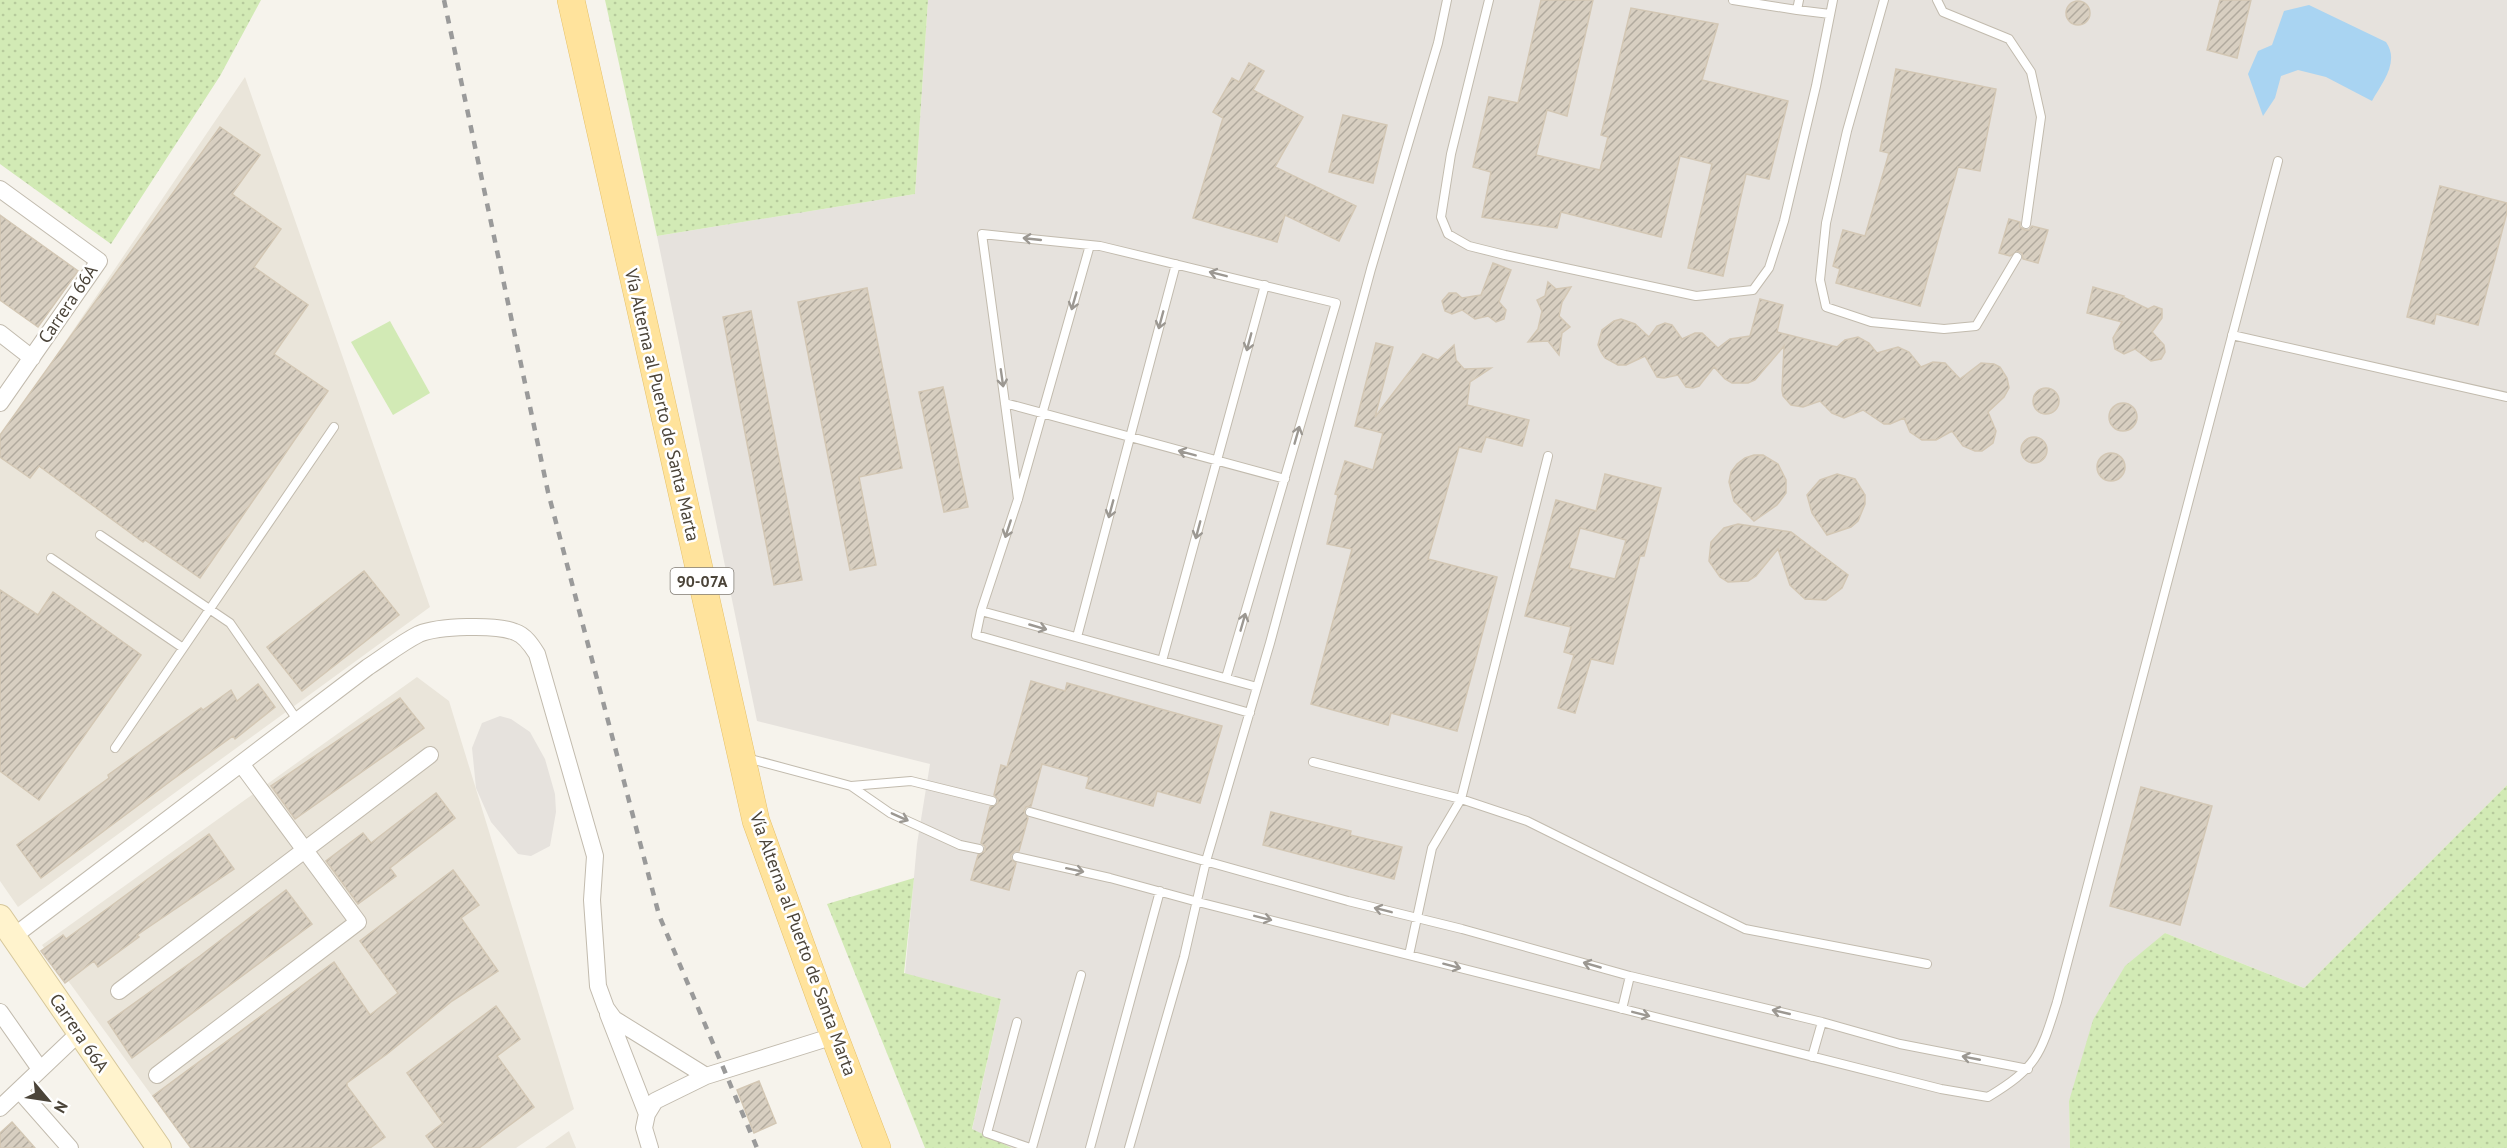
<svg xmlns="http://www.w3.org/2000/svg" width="2507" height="1148" font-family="'PT Sans',sans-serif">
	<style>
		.residential { fill: #eae5da }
		.industrial { fill: #e6e2dd }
		.grass { fill: url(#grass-dots) }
		.pitch { fill: #d2eab5 }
		.water { fill: #a9d4f2 }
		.building { fill: url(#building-hatch); stroke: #d3c7b4; stroke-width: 1.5; fill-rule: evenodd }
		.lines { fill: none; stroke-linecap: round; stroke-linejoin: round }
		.lane-casing { stroke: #c2bbae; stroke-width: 10 }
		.street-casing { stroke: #c2bbae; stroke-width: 18 }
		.secondary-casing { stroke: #d6c79b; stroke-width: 26 }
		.primary-casing { stroke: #e6c16a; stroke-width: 28 }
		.lane { stroke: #fff; stroke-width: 8 }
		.street { stroke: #fff; stroke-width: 16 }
		.secondary { stroke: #fff3cd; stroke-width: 24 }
		.primary { stroke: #ffe39c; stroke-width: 27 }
		.rail { stroke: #9a9a9a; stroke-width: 4.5; stroke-dasharray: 8 8; stroke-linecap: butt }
		.oneway { stroke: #9c9892 }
		.labels { text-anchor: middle; stroke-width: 5; stroke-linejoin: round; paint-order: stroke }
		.shield { fill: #fff; stroke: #817c74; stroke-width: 1.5 }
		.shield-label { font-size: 16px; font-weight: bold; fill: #4b4439 }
		.street-label { font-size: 18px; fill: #4b4439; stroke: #fff }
	</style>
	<defs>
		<pattern id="grass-dots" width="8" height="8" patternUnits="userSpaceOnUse" patternTransform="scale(1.5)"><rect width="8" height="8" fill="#d2eab5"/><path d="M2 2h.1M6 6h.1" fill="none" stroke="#b6ca9c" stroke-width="1.8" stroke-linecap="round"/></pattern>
		<pattern id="building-hatch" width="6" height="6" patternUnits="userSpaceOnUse" patternTransform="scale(1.5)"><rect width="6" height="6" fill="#d8cfc1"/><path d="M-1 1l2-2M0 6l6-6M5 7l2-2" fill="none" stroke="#b1aa9e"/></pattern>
	</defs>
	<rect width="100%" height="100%" fill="#f6f3ec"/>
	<!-- residential -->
	<path class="residential" d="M245,77L430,607L18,907L0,881V438Z
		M417,677L449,701L574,1109L516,1148H190L42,945Z
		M569,1131L576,1148H545Z"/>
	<!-- industrial -->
	<path class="industrial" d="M928,0H2507V785L2304,988L2165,933L2069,1101L2070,1148H1012L972,1130L1001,999L905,974L917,844L930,764L757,721L657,236L915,194Z
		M500,716L511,719L530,732L545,759L555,794L556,812L550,846L531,856L518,854L491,822L476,788L472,748L482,723Z"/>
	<!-- grass -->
	<path class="grass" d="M0,0H261L220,76L111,244L0,164Z
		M605,0H928L915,194L657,236Z
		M2507,785V1148H2070L2069,1101L2093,1020L2125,966L2165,933L2304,988Z
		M914,878L904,973L1001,999L972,1129L1012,1148H925L827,904Z"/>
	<!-- pitch -->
	<path class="pitch" d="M390,321L430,393L393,415L351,342Z"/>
	<!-- water -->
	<path class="water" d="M2309,5L2386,42C2400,62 2382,83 2372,101L2326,77L2298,70L2281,76L2275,98L2263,116L2248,74L2258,51L2272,45L2284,11Z"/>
	<!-- building -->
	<path class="building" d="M1541,0H1593L1567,116L1547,110L1536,155L1600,170L1608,137L1601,135L1631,8L1718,24L1702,80L1788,101L1769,179L1746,174L1723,276L1688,268L1712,164L1680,156L1661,237L1561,212L1557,228L1482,217L1491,172L1473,167L1489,97L1518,103Z
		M2220,0H2251L2237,58L2207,50Z
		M2066 13a12 12 0 1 1 24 0a12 12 0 1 1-24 0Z
		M1249,63L1264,71L1253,90L1303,117L1275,167L1356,206L1339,241L1285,215L1277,242L1193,218L1223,118L1213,112L1232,78L1239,82Z
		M1896,69L1996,89L1980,171L1958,167L1920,306L1836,283L1840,269L1833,266L1843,230L1865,236L1889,153L1880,151Z
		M1343,115L1387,125L1373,183L1329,172Z
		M220,127L260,155L232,194L281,229L254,267L308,305L274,354L328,391L200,578L145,540L143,542L39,466L30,478L0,457V435Z
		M2440,186L2507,203V212L2478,325L2436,314L2434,324L2407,317Z
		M0,215L78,271L38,327L0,300Z
		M2009,219L2020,222V227L2025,230H2029L2032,226L2048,230L2038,263L2023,259L2022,253L2018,251L2010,256L1999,253Z
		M1493,263L1511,270L1499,302L1506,310L1504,319L1496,322L1488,316L1475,319L1462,310L1452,314L1445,311L1442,301L1449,293H1456L1462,298L1481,295Z
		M1548,282L1556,289L1571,287L1562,302L1559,316L1570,327L1562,333L1559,355L1548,341L1528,342L1538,329L1542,311L1537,300L1545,296Z
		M2093,287L2124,296L2123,297L2148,309L2154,306L2162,309V318L2152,332L2164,345L2165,352L2161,359L2151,361L2135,349L2124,354L2115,349L2113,338L2122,322L2087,313Z
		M867,288L902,468L859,477L876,565L850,570L798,302Z
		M1760,299L1783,305L1777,332L1837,347L1845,340L1858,337L1869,343L1877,353L1898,347L1909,352L1921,367L1933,362L1945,363L1960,379L1981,363L1994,364L2000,367L2007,378L2009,388L2004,397L1988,412L1996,431L1993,443L1982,451H1975L1963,446L1952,431L1936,440H1922L1910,432L1904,418L1890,424H1884L1863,410L1844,418L1832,413L1820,401L1803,407L1791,405L1783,396L1782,390L1784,346L1755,380L1748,383H1732L1725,379L1714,367L1699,386L1693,388L1686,387L1678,375L1664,378L1657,377L1645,356L1626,365H1618L1605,358L1601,352L1598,345L1602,330L1614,321L1621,319L1635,324L1649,337L1657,326L1665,323L1672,325L1682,339L1695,333H1702L1718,348L1730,339L1750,336Z
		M751,311L802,580L774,585L723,317Z
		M1376,343L1393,347L1375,417L1423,354L1438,360L1454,345L1456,360L1464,369L1491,368L1470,382L1467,405L1529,420L1522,446L1486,437L1481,452L1459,447L1428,559L1497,577L1457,731L1391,713L1388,725L1311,704L1352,549L1327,544L1338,495L1335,494L1345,461L1373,470L1383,433L1355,426Z
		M943,387L968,507L944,512L919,392Z
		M2033 401a13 13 0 1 1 26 0a13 13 0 1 1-26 0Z
		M2109 417a14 14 0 1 1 28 0a14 14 0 1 1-28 0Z
		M2021 450a13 13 0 1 1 26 0a13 13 0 1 1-26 0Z
		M2097 467a14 14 0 1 1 28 0a14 14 0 1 1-28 0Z
		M1754,455H1763L1778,464L1786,480V493L1777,505L1754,521L1734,501L1729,482L1731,472L1737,464L1745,458Z
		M1605,474L1661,488L1644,556H1640L1613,664L1591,659L1575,713L1558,708L1574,655L1564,652L1571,627L1525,616L1556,500L1596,511ZM1580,528L1626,540L1615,579L1569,568Z
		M1837,474L1855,479L1865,495V504L1858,521L1851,527L1827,535L1812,513L1807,495L1820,480Z
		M1738,524L1791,532L1848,575L1842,588L1826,600L1805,599L1790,585L1778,549L1756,576L1748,581L1728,582L1720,577L1709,561L1711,542L1724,528Z
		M364,571L399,615L302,691L267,647Z
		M0,590L38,615L53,592L141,655L39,800L0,771Z
		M1031,681L1065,691L1067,683L1222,726L1200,803L1157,791L1153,806L1086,788L1089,777L1042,764L1031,806L1026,807L1024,811L1028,818L1019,851H1015L1011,855V859L1016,863L1009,890L971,880L978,855L985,851V846L981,843L990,807L998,803V799L994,795L1001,765L1007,767Z
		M258,684L275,707L235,739L233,736L172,780L41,878L17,845L109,778L108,775L201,708L203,710L231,690L237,701Z
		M400,698L424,728L295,819L271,786Z
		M2141,787L2212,806L2180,925L2110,906Z
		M436,793L455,818L390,868L396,876L358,904L326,861L363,833L371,843Z
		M1271,812L1351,831L1350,835L1402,847L1394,879L1263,845Z
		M209,834L234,869L137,935L139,937L98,967L94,961L65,983L41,951L63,935L66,939Z
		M453,870L479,905L461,918L498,971L452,1001L387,1054L347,1083V1086L385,1137L370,1148H191L153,1096L334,962L370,1015L398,993L360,941Z
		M286,890L312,924L132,1058L108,1022L200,956Z
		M496,1006L520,1039L497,1056L534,1107L479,1148H435L426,1136L443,1123L407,1073Z
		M759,1081L776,1123L754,1133L737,1090Z
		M12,1122L35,1148H0V1133Z"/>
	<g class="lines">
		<defs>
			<path id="lane" d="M1489,0L1451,154L1441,217L1448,234L1469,246L1505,255L1696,296L1753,290L1769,268L1784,221L1816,86L1833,0
				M1733,0L1797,10L1799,0
				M1884,0L1847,131L1826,223L1820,280L1826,307L1871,322L1944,329L1976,326L2017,257
				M1937,0L1943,12L2009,39L2031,72L2041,117L2026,224
				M1797,10L1830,14
				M1090,245L1018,499L981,611L976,635L1250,713
				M2232,335L2507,397
				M1005,403L1285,479
				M1018,499L982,234L1100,246L1336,303L1226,678
				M100,535L230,623L298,721
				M51,558L183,648
				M981,611L1257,687
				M1077,637L1176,264
				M1162,661L1265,285
				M115,748L334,427
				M747,758L851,786L890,813L960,845L979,849
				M1313,762L1461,799L1548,456
				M851,786L911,781L992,801
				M1030,812L1348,901L1462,929L1630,976L1822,1022L1900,1044L2028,1069
				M1017,857L1110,878L1198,902L1941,1089L1988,1097C2037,1067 2040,1056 2057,1002L2278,161
				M1409,955L1432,848L1461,799L1527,821L1745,929L1927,964
				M1622,1009L1630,976
				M1017,1022L987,1133L1030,1148
				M1812,1057L1822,1022
				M1032,1148L1081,975
				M1090,1148L1160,891
				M1129,1148L1184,957L1206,861L1270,643L1371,269L1438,43L1447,0"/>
			<path id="street" d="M0,189L99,261L0,403
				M0,333L32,358
				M14,936L368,667C385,656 401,643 419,634C438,626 496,624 515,632C525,635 532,646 537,654L595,856L592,900L598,986L606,1008L614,1019L706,1076
				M119,991L430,755
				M0,1012L40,1069
				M608,1014L647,1114
				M157,1075L358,922L242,765
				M19,1090L70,1148
				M0,1108L79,1033
				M650,1148L644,1128L647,1114L655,1101L706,1076L834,1036"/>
			<path id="secondary" d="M0,917L159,1148"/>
			<path id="primary" d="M571,0L756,821L823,1006L877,1148"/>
		</defs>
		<!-- lane casing -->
		<use href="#lane" class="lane-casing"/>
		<!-- street casing -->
		<use href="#street" class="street-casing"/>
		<!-- secondary casing -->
		<use href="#secondary" class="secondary-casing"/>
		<!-- primary casing -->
		<use href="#primary" class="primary-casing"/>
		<!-- lane -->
		<use href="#lane" class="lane"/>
		<!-- street -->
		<use href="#street" class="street"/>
		<!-- secondary -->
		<use href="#secondary" class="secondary"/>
		<!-- primary -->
		<use href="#primary" class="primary"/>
		<!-- rail -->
		<path class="rail" d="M444,0L548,492L659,915L757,1148"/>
	</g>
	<!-- one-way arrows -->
	<defs><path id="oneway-shaft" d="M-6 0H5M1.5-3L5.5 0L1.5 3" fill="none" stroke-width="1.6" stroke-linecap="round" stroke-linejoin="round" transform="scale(1.5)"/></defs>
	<g class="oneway">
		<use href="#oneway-shaft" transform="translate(1032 239) rotate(-174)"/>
		<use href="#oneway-shaft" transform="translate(1218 274) rotate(-166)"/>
		<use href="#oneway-shaft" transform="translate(1074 301) rotate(106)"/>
		<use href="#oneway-shaft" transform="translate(1161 320) rotate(105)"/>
		<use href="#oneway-shaft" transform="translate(1249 342) rotate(105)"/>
		<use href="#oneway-shaft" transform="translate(1002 378) rotate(82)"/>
		<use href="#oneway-shaft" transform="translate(1297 435) rotate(-74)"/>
		<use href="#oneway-shaft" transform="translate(1187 453) rotate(-165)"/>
		<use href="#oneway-shaft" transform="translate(1111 509) rotate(105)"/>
		<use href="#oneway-shaft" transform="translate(1008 529) rotate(108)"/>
		<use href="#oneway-shaft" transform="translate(1198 530) rotate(105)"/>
		<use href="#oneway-shaft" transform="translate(1243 622) rotate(-74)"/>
		<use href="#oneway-shaft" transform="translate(1038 627) rotate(16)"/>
		<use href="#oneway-shaft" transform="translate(900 817) rotate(24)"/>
		<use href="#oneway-shaft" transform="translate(1075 870) rotate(12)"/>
		<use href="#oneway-shaft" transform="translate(1383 910) rotate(-166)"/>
		<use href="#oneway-shaft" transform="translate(1263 918) rotate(14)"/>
		<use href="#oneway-shaft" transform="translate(1592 965) rotate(-164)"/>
		<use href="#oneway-shaft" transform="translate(1452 966) rotate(15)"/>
		<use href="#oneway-shaft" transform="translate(1781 1012) rotate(-167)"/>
		<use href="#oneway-shaft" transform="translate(1641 1014) rotate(14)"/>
		<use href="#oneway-shaft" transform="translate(1971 1058) rotate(-169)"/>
	</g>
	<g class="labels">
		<!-- shield labels -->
		<rect class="shield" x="670.5" y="568" width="63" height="26" rx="4.5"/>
		<g class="shield-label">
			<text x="702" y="587">90-07A</text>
		</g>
		<!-- street labels -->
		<g class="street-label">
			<text transform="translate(68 304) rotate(-56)" y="6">Carrera 66A</text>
			<text transform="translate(662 405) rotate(77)" y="6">Vía Alterna al Puerto de Santa Marta</text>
			<text transform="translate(803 944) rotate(70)" y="6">Vía Alterna al Puerto de Santa Marta</text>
			<text transform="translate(79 1033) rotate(56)" y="6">Carrera 66A</text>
		</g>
	</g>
	<!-- north arrow -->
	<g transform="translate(48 1100) rotate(119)" stroke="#ffffff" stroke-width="4.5" paint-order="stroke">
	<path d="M0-4.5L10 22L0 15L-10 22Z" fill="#4b4439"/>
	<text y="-9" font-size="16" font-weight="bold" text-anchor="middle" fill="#4b4439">N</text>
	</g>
</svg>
